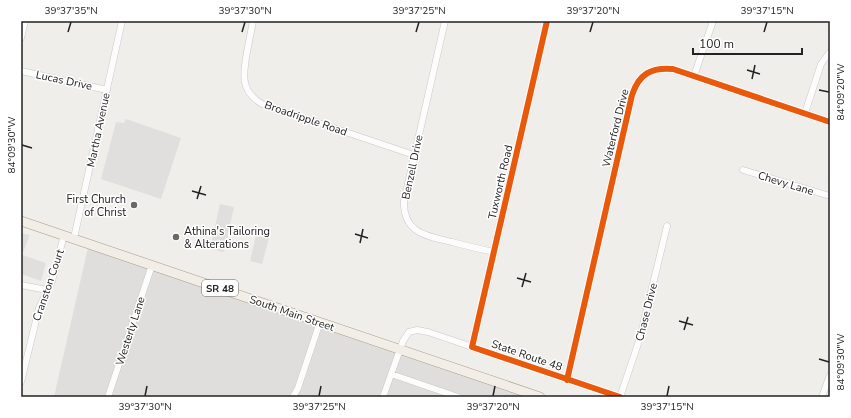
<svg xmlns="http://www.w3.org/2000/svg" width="851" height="418" font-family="'Nunito Sans',sans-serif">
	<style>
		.residential { fill: #dfdedc }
		.parking { fill: #e0dfde }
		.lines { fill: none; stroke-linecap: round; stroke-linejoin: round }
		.minor-casing { stroke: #c9c8c7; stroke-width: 7 }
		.primary-casing { stroke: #a79c86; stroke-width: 10 }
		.minor { stroke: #fdfcfc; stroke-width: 6 }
		.primary { stroke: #f3ede7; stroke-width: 9 }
		.cycleway-casing { stroke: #fff; stroke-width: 8 }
		.cycleway { stroke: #e8590c; stroke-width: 6 }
		.ticks { fill: none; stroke: #222; stroke-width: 1.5 }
		.poi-dot { fill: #6a6968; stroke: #fff; stroke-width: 1.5 }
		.labels { text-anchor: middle; stroke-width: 3; stroke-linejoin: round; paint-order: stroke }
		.shield { fill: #fff; stroke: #646464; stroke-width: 1 }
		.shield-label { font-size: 10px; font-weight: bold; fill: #222 }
		.street-label { font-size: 11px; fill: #222; stroke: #fff }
		.poi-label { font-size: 11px; fill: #222; stroke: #fff; text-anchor: end }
		.neatline { fill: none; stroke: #222; stroke-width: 1.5 }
		.ticks-label { font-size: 10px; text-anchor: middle; fill: #222 }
	</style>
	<rect width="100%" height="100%" fill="#f0eeeb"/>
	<!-- residential -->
	<path class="residential" d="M89,243L536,397H54Z"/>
	<!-- parking -->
	<path class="parking" d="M126,119L181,138L161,199L101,179L116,122L124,123Z
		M220,204L234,207L224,252L210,249Z
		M21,233L30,235L22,255L46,263L41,281L21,274Z
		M256,235L269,238L262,264L250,261Z"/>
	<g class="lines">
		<defs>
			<path id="minor" d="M253,21C251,31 249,42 247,52C243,74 240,91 262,104L414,155
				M445,21L404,201C403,233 426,236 452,242C466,246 480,249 494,252
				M21,38L25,21
				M21,71L107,90
				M694,76L713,21
				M805,113L821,64L830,52
				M743,170L830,196
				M74,238L122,21
				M21,285L47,290
				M472,347L547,21
				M391,374L458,397
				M567,380L632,95C639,74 651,67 673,69L830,122
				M21,382L39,308L52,281L64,235
				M108,397L152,265
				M293,397L298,388L320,322
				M383,397L403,341L409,332L417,330L428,332L620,397L640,338L667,226
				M822,397L830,375"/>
			<path id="primary" d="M21,221L540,397"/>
		</defs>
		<!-- minor casing -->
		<use href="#minor" class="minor-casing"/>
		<!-- primary casing -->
		<use href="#primary" class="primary-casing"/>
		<!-- minor -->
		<use href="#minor" class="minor"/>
		<!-- primary -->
		<use href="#primary" class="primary"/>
		<defs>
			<path id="cycleway" d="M547,21L472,347L620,397
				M567,380L632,95C639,74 651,67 673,69L830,122"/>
		</defs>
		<!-- cycleway casing -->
		<use href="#cycleway" class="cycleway-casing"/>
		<!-- cycleway -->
		<use href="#cycleway" class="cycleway"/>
	</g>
	<!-- ticks -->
	<path class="ticks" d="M68,32L71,22M242,32L245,22M416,32L419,22M590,32L593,22M764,32L767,22M747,70L760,74M752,79L755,65M819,90L829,92M22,145L32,148M192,191L206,195M197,199L201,186M355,234L368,238M360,243L363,229M517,278L531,282M522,287L526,273M679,321L693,325M684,330L688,317M819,359L829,362M145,396L147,386M319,396L321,386M493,396L495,386M667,396L669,386"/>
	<!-- markers -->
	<g class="poi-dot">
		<circle cx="134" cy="205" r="4"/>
		<circle cx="176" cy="237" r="4"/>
	</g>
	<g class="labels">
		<!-- shield labels -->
		<rect class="shield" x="202" y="280" width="36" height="16" rx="3"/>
		<g class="shield-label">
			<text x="220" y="292">SR 48</text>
		</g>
		<!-- street labels -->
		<g class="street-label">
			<text transform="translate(64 80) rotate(12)" y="4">Lucas Drive</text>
			<text transform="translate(306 118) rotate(19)" y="4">Broadripple Road</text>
			<text transform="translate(615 128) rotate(-76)" y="4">Waterford Drive</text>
			<text transform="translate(98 130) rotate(-78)" y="4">Martha Avenue</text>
			<text transform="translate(412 167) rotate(-78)" y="4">Benzell Drive</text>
			<text transform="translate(500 182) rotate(-77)" y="4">Tuxworth Road</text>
			<text transform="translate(786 183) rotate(17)" y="4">Chevy Lane</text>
			<text transform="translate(48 285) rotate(-71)" y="4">Cranston Court</text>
			<text transform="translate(646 312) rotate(-76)" y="4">Chase Drive</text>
			<text transform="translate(292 313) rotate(19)" y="4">South Main Street</text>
			<text transform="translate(130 331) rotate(-72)" y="4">Westerly Lane</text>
			<text transform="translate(527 355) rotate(19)" y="4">State Route 48</text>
		</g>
		<!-- poi labels -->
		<g class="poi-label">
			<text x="126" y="203">First Church<tspan x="126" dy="13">of Christ</tspan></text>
			<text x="184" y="235" text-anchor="start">Athina's Tailoring<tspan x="184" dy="13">&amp; Alterations</tspan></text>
		</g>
	</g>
	<!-- border -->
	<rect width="851" height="418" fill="none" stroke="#ffffff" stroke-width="44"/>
	<!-- scale -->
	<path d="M693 48v6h109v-6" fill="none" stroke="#222222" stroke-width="2"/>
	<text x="699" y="48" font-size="12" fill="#222222" stroke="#ffffff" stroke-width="3" paint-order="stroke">100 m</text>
	<rect x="22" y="22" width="807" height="374" class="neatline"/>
	<g class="ticks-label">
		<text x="71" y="14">39°37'35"N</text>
		<text x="245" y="14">39°37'30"N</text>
		<text x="419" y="14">39°37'25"N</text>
		<text x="593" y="14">39°37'20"N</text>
		<text x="767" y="14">39°37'15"N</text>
		<text transform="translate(840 92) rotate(-90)" y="4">84°09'20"W</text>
		<text transform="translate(11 145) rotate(-90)" y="4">84°09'30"W</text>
		<text transform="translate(840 362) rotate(-90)" y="4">84°09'30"W</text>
		<text x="145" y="410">39°37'30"N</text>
		<text x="319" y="410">39°37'25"N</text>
		<text x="493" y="410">39°37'20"N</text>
		<text x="667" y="410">39°37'15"N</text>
	</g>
</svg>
